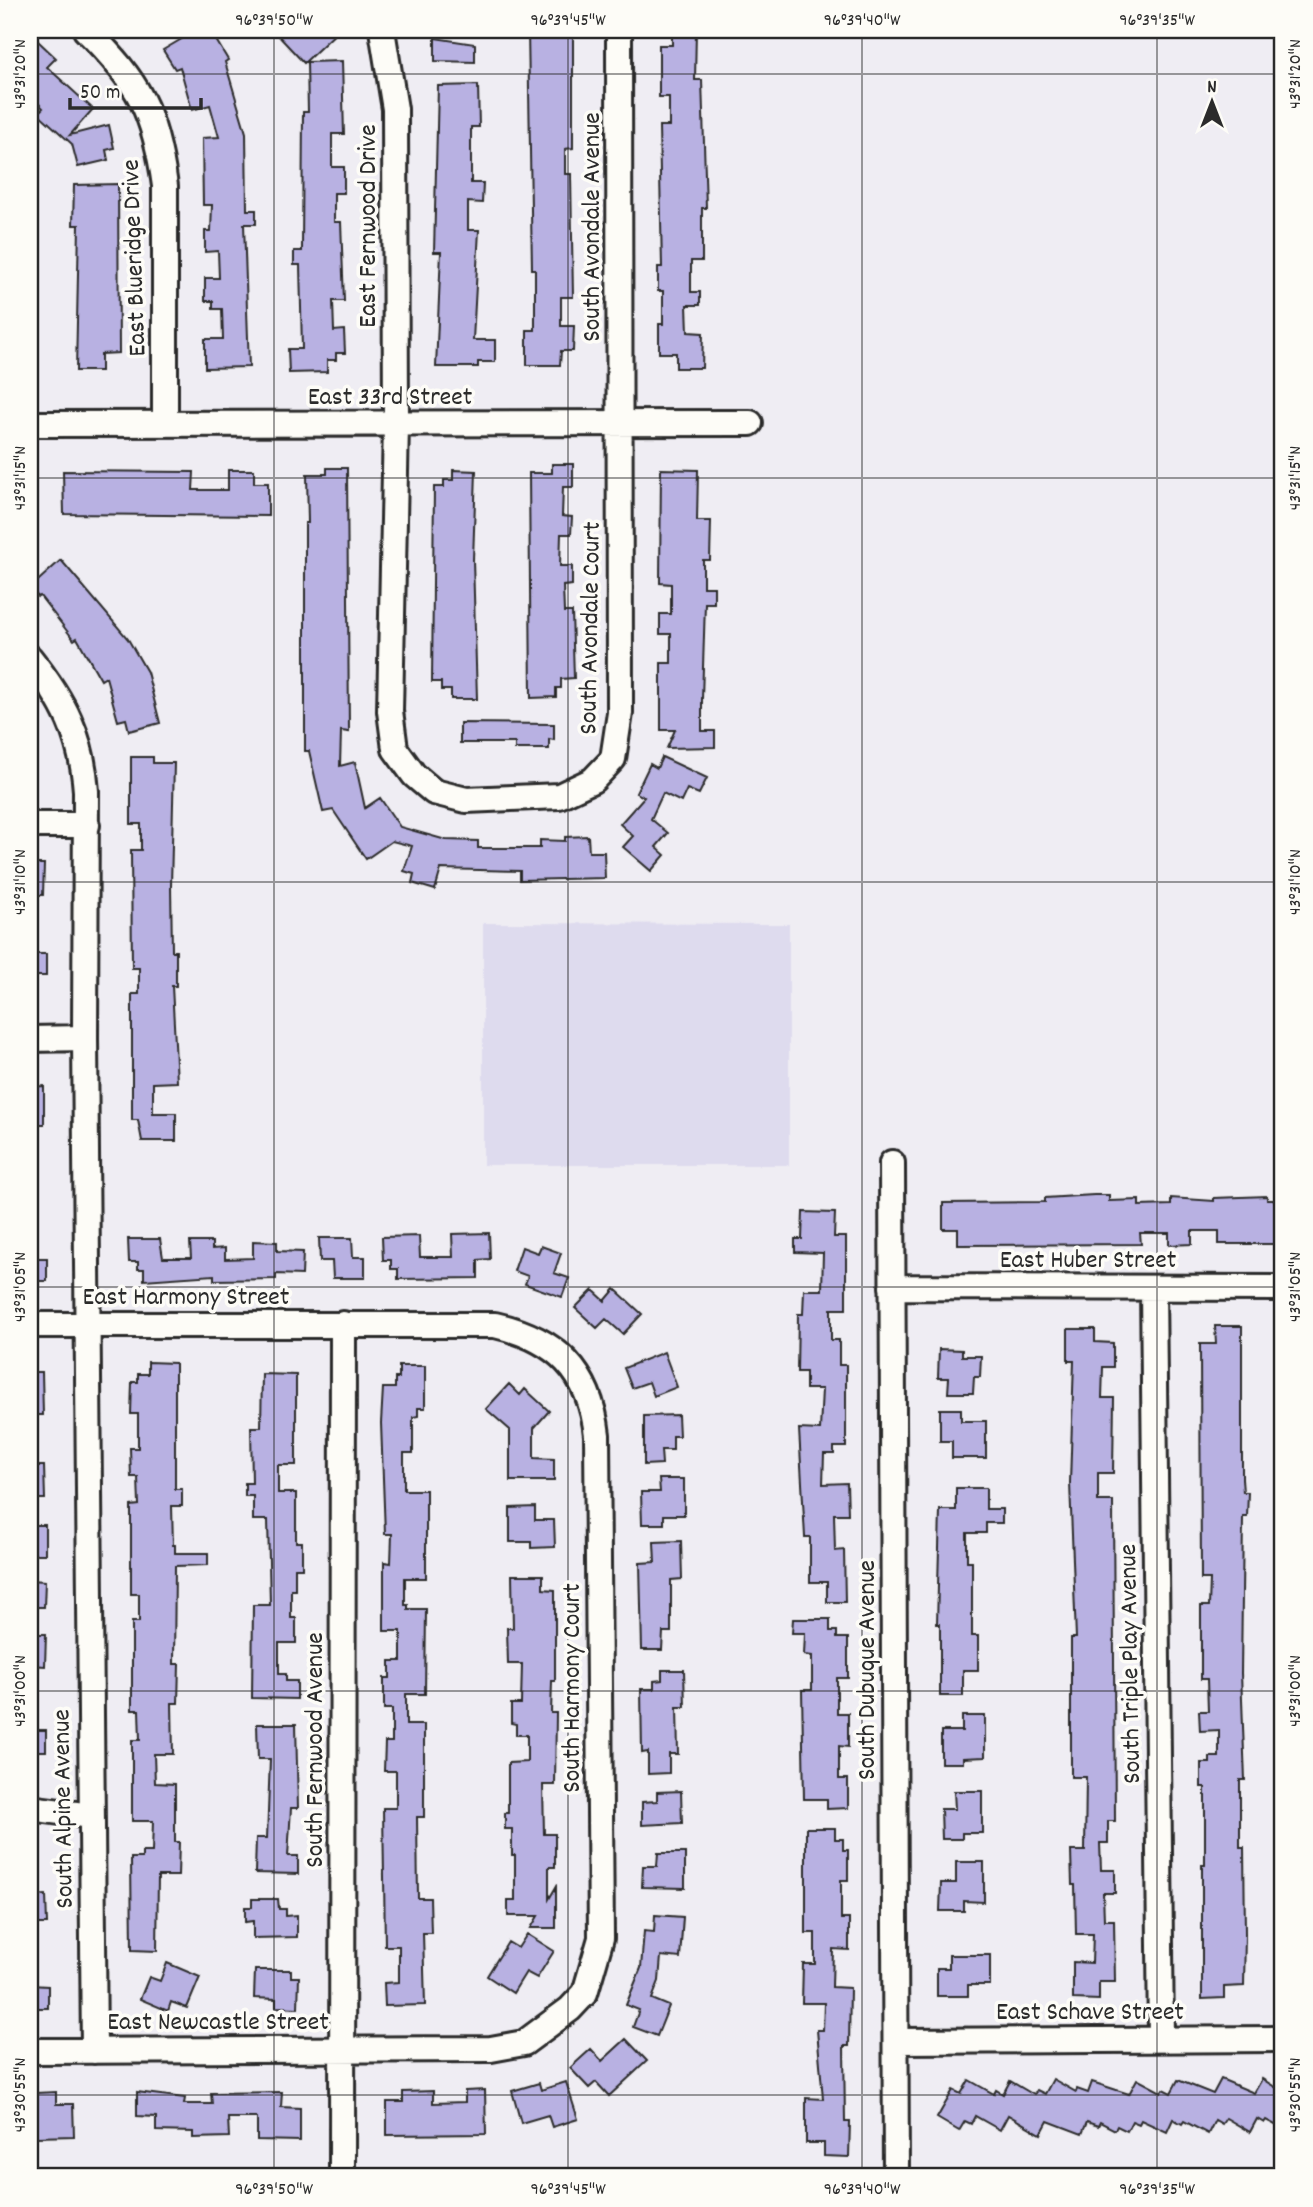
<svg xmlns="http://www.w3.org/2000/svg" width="1313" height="2207" font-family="Dekko,sans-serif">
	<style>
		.built { fill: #dedbee }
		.building { fill: #b8b1e2; stroke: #2b2b2b; stroke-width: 2 }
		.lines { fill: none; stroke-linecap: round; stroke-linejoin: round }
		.minor-casing { stroke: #2b2b2b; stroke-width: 30 }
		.minor { stroke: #fdfcf7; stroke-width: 24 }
		.ticks { fill: none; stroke: #2b2b2b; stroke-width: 2; stroke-opacity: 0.45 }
		.labels { text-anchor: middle; stroke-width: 7; stroke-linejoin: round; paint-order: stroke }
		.street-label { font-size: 26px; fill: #2b2b2b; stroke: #fdfcf7 }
		.neatline { fill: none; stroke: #2b2b2b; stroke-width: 2.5 }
		.ticks-label { font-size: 18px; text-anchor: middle; fill: #2b2b2b }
	</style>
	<rect width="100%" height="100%" fill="#efedf3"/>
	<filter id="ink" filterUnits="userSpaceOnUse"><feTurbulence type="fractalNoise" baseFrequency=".0143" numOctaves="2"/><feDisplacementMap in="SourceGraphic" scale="14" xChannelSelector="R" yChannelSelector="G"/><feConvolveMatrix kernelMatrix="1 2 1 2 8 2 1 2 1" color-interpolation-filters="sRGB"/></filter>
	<g filter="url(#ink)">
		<!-- built -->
		<path class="built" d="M483,923L789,924V1165H483Z"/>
		<!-- building -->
		<path class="building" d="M197,30H210L228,60L225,62L246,133L247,210H256V224H244L249,367L205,368V339H223L222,309H213V301H205V278H219L218,251L205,252V231H211L212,205H203L202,138L219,137L210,105L192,110L180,67L175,69L163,50Z
			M273,30H339L304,63Z
			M528,30H573V148L565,149V174H571L573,297H561V326H574L573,351H561L560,365H527V330H535V269H532Z
			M672,30H696L695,80H702L706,208H702V261H691V292H700V305H687L688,332L703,333L702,368H676V353H659V324H663V291H658V267H662L659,126H669V97H659V45H672Z
			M435,38L475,44V62L435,61Z
			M38,41L56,58L47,67L93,109L70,135L109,125L114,148L106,150L108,160L78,167L72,144L38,113L43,108L30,95V50Z
			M342,61L344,134H332V167H344V193H334V222H341L344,301H333L334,331L344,330L345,353H336V360H327V372L289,373L288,349H302L300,265H294V251H302L303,112H308L307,62Z
			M478,85L479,127H471V183H483L482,203L468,202V230H479L473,340H495V362H478V367H436L441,252H434L438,86Z
			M118,184L119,353L101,354V371H76L79,225H73L74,185Z
			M552,464H573V487H563L562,516L572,517L571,534H561L560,566H572V585L563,586L564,612H572L574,678L561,679V688H556V697L531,698L529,473H552Z
			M327,468H347L349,732L341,731L340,766L355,762L365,808L380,798L400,827L446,840L478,841V848H540V840L565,841V837L588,836L589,852H604L605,878L520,880V871L441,869L435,890L412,883L414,874L404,871L412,846L392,841L366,859L333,810L323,812L309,751H305V523H308L307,474H327Z
			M661,469L698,470L697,521H711L710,560H703V587H714V603H705L702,699V731H715V747L667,748L675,730H661V663H671V634H660V614H671V584L660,583Z
			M228,470H254V483H268V516L64,514L63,471L194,472L193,490H228Z
			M453,470L476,471L473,560L477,699H451V690H441V682H432L434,487H444V480H453Z
			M61,560L128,639L147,672L160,723L129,731L126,719L118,721L106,677L101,680L77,638L74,640L40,596L38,597L30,588Z
			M460,723L554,724V740L549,739V749H515V743H460Z
			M131,757H153V763H174L171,886L172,951H176V986H172L177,1082L153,1083V1113H176V1141H142L138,1120H132V994H139V968H132L131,850H141V824H131Z
			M662,757L707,778L699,794L687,789L681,802L663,793L651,819L668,833L656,847L665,855L651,871L623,847L633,836L620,824L644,797L636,793L650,764L657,768Z
			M30,864H44L43,895H30Z
			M30,954H46V976H30Z
			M44,1086V1124H30V1087Z
			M1094,1195H1109V1201L1139,1200V1206L1171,1205V1198L1214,1201V1198L1267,1196V1200H1283V1244H1219V1231H1192V1244L1169,1245V1233H1140L1141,1244L958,1245V1229H943V1203L1045,1202V1198Z
			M803,1212L835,1213L834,1237H846V1309H831V1340H839V1365H846V1447H834V1454H824L823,1484L847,1483L848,1514H834L835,1551L844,1550L845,1602H827V1582H810V1537H805L799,1429L820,1430L822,1389H806V1372H797L798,1314H803L804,1290H822L823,1253L795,1252V1239H802Z
			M489,1233L490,1259L478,1260V1278L398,1279V1269H391V1260H383L382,1237L419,1236L420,1257H453L452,1234Z
			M319,1238H352L353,1257H365V1278H333L332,1261H320Z
			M128,1239H160L163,1258H191L190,1242H212V1249L225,1248V1259L253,1258V1241L277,1242V1251L303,1252L302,1275L276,1274V1279L214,1280V1275L144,1280V1269H138V1262H129Z
			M541,1246L561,1253L554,1273L569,1278L562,1297L525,1284L528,1276L514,1271L522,1247L538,1253Z
			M30,1258H47V1281H30Z
			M615,1289L642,1314L623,1334L606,1319L597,1328L575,1308L593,1290L605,1301Z
			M1215,1326H1242V1479L1243,1492H1248L1247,1517H1243L1241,1673L1245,1780H1240V1847H1244L1245,1934L1244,1986L1224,1987V1998L1202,1999V1865H1205V1787H1201V1763H1210V1757H1219V1730L1200,1731L1199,1711H1208L1207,1679H1201V1606H1209L1210,1579H1201L1200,1344H1216Z
			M1068,1329H1095V1342L1113,1343V1367H1103L1102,1398H1114L1113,1473H1098V1501H1113L1115,1821H1108V1843H1100L1101,1870H1115V1893H1103L1104,1920H1114L1115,1982H1099V2000L1073,1999V1962L1092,1963L1093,1934H1076L1075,1885H1072L1071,1851H1085L1086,1777H1071V1638H1076L1070,1483L1074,1361H1068Z
			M939,1349L962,1350V1356H981L980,1377H974L973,1393H948L949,1378H938Z
			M664,1352L677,1387L654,1396L649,1382L632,1388L624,1368Z
			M148,1362L175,1363V1489H182V1506H172L173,1545H175V1553H208V1565L175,1566L174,1664H179L178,1703H172L173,1754H154L155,1783L175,1784V1842H179L178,1876H158L157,1951L132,1950L131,1858H142V1852H152L153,1821H132V1740H140L139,1710H132V1622H139V1594H131V1506L139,1505L138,1477H131L130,1448H138V1414H131L132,1382H138V1374H148Z
			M399,1366H425V1408H418V1416L413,1417V1453H404V1490H426V1578H405V1605H408V1609H426L425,1694H406V1725H424V1817H417L418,1898H430L431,1933H423L425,2005L385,2006L384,1983L399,1982V1946H385L383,1808H396V1771H384L385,1742H392V1709H384V1678H390V1661H401V1631H384V1562L391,1563L392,1534H385L381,1423L383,1388H395V1378H399Z
			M30,1372H42L43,1415H30Z
			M262,1374L296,1375V1465H278V1493H296V1542H302V1568H295V1590H291V1618H296V1643H279V1674H286V1681H297V1699L252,1698L253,1605H270L268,1520H253V1496H245V1483H252L251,1427H261Z
			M509,1384L520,1395L525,1389L549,1411L534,1428V1458L554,1459V1481H510V1430L486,1409Z
			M940,1409H961V1421H986V1458H952V1441H940Z
			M678,1415L679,1436H673V1450H661L662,1464L644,1465V1416Z
			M30,1466H44L45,1499H30Z
			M659,1479H684V1515H664V1524H642L641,1492H660Z
			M956,1488H986V1509H1002V1523H986V1533H967V1561H972V1636H978V1670H963V1696H940V1624H937L940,1510H956Z
			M535,1507V1520H554L555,1547L531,1548V1542H510V1508Z
			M30,1525H45V1554H30Z
			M681,1541L682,1579L671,1580V1632H663L662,1650H642L640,1563L655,1562L654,1542Z
			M512,1575H543V1589L555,1590V1681H552L551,1713H556L555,1785H543L544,1834H555V1867H549V1899L556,1887V1928H531L538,1916H508V1900H515V1855H512V1829H505V1813H508V1763L527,1762V1735H516V1724L511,1723V1704H521L522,1664H508L507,1628H513Z
			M30,1580L45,1581L44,1607H30Z
			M793,1619H830V1631H837V1638H848V1678H837V1713H848V1747L839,1746V1779H848V1808L827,1809V1799H804L802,1690H812V1656L804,1655L805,1633H792Z
			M30,1634H46L45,1666L30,1665Z
			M662,1670H684L685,1707H677L678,1754H669V1773L648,1774V1752L642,1753L641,1689H654V1681L662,1680Z
			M962,1716H985V1757L963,1758V1763H941V1731H962Z
			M257,1724H296L298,1808H291L288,1856H298V1874L255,1873L256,1838H267L270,1759H258Z
			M30,1730H46V1751H30Z
			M681,1791L682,1823L642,1825V1802L657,1801V1792Z
			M954,1791H982V1833H962V1839H942L941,1809H955Z
			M806,1828H835V1839H843V1850H848V1880H841V1919H849V1950L833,1949L832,1987L850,1988L849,2046H844L845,2122H850L849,2157L824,2156V2143H806V2098L823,2099L817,2030H823L824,2003H802L803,1964H815V1933H806Z
			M658,1853H685V1888L642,1887L643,1866H657Z
			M956,1862H984V1902L964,1901V1911H940L941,1883H956Z
			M46,1895L47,1924H30V1896Z
			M252,1899H278L279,1909H286V1916L297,1915V1937L253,1938V1921L245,1922V1907H252Z
			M655,1915L683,1917L680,1958L661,1956L659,1981L652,1999L669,2006L657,2036L633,2027L639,2010L626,2005L641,1968L644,1931L654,1932Z
			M527,1934L554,1951L537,1978L526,1972L513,1993L487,1976L508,1942L518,1948Z
			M949,1955H990V1985H968V1996H937V1968H949Z
			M167,1963L200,1977L187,2008L171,2002L168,2011L140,1999L149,1977L160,1981Z
			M255,1970H291V1977H299L298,2008L276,2007V1999L254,1998Z
			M30,1985L48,1986V2008H30Z
			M626,2039L647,2061L609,2096L596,2082L589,2088L570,2068L591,2049L602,2061Z
			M1053,2079L1076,2092L1077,2089L1088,2093L1092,2082L1129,2094L1137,2079L1161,2092L1163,2089L1171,2093L1178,2080L1213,2094L1221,2079L1254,2093L1262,2079L1283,2092V2129L1266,2120L1264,2123L1257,2119L1250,2132L1226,2118L1222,2124L1215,2120L1208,2134L1184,2121L1182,2124L1173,2119L1167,2132L1141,2120L1139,2124L1132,2121L1127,2131L1117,2126L1115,2130L1100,2122L1098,2126L1087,2122L1082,2134L1048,2121L1041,2134L1008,2115L1000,2130L975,2116L971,2124L965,2121L959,2131L937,2118L953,2090L961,2094L969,2080L994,2094L996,2090L1003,2094L1010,2081L1034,2095L1037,2090L1045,2094Z
			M566,2082L578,2119L552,2127L548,2115L521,2123L512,2091L539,2083L541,2090Z
			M485,2090L486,2134L387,2135V2102H403V2092L433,2091V2103L465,2102V2091Z
			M56,2092V2104H73L74,2136L36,2137V2093Z
			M137,2092L185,2098L184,2104H212L211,2093L282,2092L281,2107L300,2108V2141L257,2140V2118H228L229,2137L193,2138V2132L156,2131V2117L137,2116Z"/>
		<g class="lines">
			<defs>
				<path id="minor" d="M86,30C139,82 155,112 165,186V424
					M382,30L395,109L396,424L390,711L395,749L414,775L434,792L466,800L559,796L593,780L613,759L620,713L619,30
					M30,424L750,423
					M30,658C64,701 82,736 86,791L85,1038L94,2051
					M30,825H87
					M30,1039L85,1038
					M892,1163L896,2177
					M892,1287L1283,1288
					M1153,1288L1161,2039
					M30,1325H495C556,1339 590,1371 597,1435L601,1938L585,1993L570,2009L524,2043L491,2049L30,2051
					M30,1808L91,1816
					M897,2041L1283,2039
					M342,2177L343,1324"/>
			</defs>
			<!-- minor casing -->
			<use href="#minor" class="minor-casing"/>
			<!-- minor -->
			<use href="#minor" class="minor"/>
		</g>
	</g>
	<!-- ticks -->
	<path class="ticks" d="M274,30V2177M568,30V2177M862,30V2177M1157,30V2177M30,74H1283M30,478H1283M30,882H1283M30,1287H1283M30,1691H1283M30,2095H1283"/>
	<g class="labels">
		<!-- street labels -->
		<g class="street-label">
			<text transform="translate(366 226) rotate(-90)" y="9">East Fernwood Drive</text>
			<text transform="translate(590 227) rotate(-90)" y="9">South Avondale Avenue</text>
			<text transform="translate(132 258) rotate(-92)" y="9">East Blueridge Drive</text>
			<text x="390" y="404">East 33rd Street</text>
			<text transform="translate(588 628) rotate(-89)" y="9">South Avondale Court</text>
			<text x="1088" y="1267">East Huber Street</text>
			<text x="186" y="1304">East Harmony Street</text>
			<text transform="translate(1128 1664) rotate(-91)" y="9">South Triple Play Avenue</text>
			<text transform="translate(865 1670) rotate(-90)" y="9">South Dubuque Avenue</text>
			<text transform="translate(570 1688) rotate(-90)" y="9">South Harmony Court</text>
			<text transform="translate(313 1750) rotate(-90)" y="9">South Fernwood Avenue</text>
			<text transform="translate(61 1809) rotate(-91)" y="9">South Alpine Avenue</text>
			<text x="1090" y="2019">East Schave Street</text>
			<text x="218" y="2029">East Newcastle Street</text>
		</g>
	</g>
	<!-- margin -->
	<rect width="1313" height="2207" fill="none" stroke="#fdfcf7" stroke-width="77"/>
	<!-- north arrow -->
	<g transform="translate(1212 102)" stroke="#fdfcf7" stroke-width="5" paint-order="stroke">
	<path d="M0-5L12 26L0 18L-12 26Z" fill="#2b2b2b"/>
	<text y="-10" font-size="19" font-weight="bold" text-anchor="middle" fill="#2b2b2b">N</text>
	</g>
	<!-- scale -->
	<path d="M70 98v10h131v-10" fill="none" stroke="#2b2b2b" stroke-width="3.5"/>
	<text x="80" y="98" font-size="21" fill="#2b2b2b" stroke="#fdfcf7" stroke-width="5" paint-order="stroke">50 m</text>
	<rect x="38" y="38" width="1236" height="2130" class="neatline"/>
	<g class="ticks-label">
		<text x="274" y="25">96°39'50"W</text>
		<text x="568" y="25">96°39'45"W</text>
		<text x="862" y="25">96°39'40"W</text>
		<text x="1157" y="25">96°39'35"W</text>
		<text transform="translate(19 74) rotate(-90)" y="6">43°31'20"N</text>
		<text transform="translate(1294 74) rotate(-90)" y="6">43°31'20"N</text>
		<text transform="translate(19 478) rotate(-90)" y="6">43°31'15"N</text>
		<text transform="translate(1294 478) rotate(-90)" y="6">43°31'15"N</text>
		<text transform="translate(19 882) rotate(-90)" y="6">43°31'10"N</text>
		<text transform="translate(1294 882) rotate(-90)" y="6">43°31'10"N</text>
		<text transform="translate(19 1287) rotate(-90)" y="6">43°31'05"N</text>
		<text transform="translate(1294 1287) rotate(-90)" y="6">43°31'05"N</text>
		<text transform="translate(19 1691) rotate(-90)" y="6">43°31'00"N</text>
		<text transform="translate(1294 1691) rotate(-90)" y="6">43°31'00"N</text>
		<text transform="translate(19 2095) rotate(-90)" y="6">43°30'55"N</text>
		<text transform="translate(1294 2095) rotate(-90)" y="6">43°30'55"N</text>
		<text x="274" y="2194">96°39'50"W</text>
		<text x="568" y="2194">96°39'45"W</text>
		<text x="862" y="2194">96°39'40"W</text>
		<text x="1157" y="2194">96°39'35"W</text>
	</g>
</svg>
